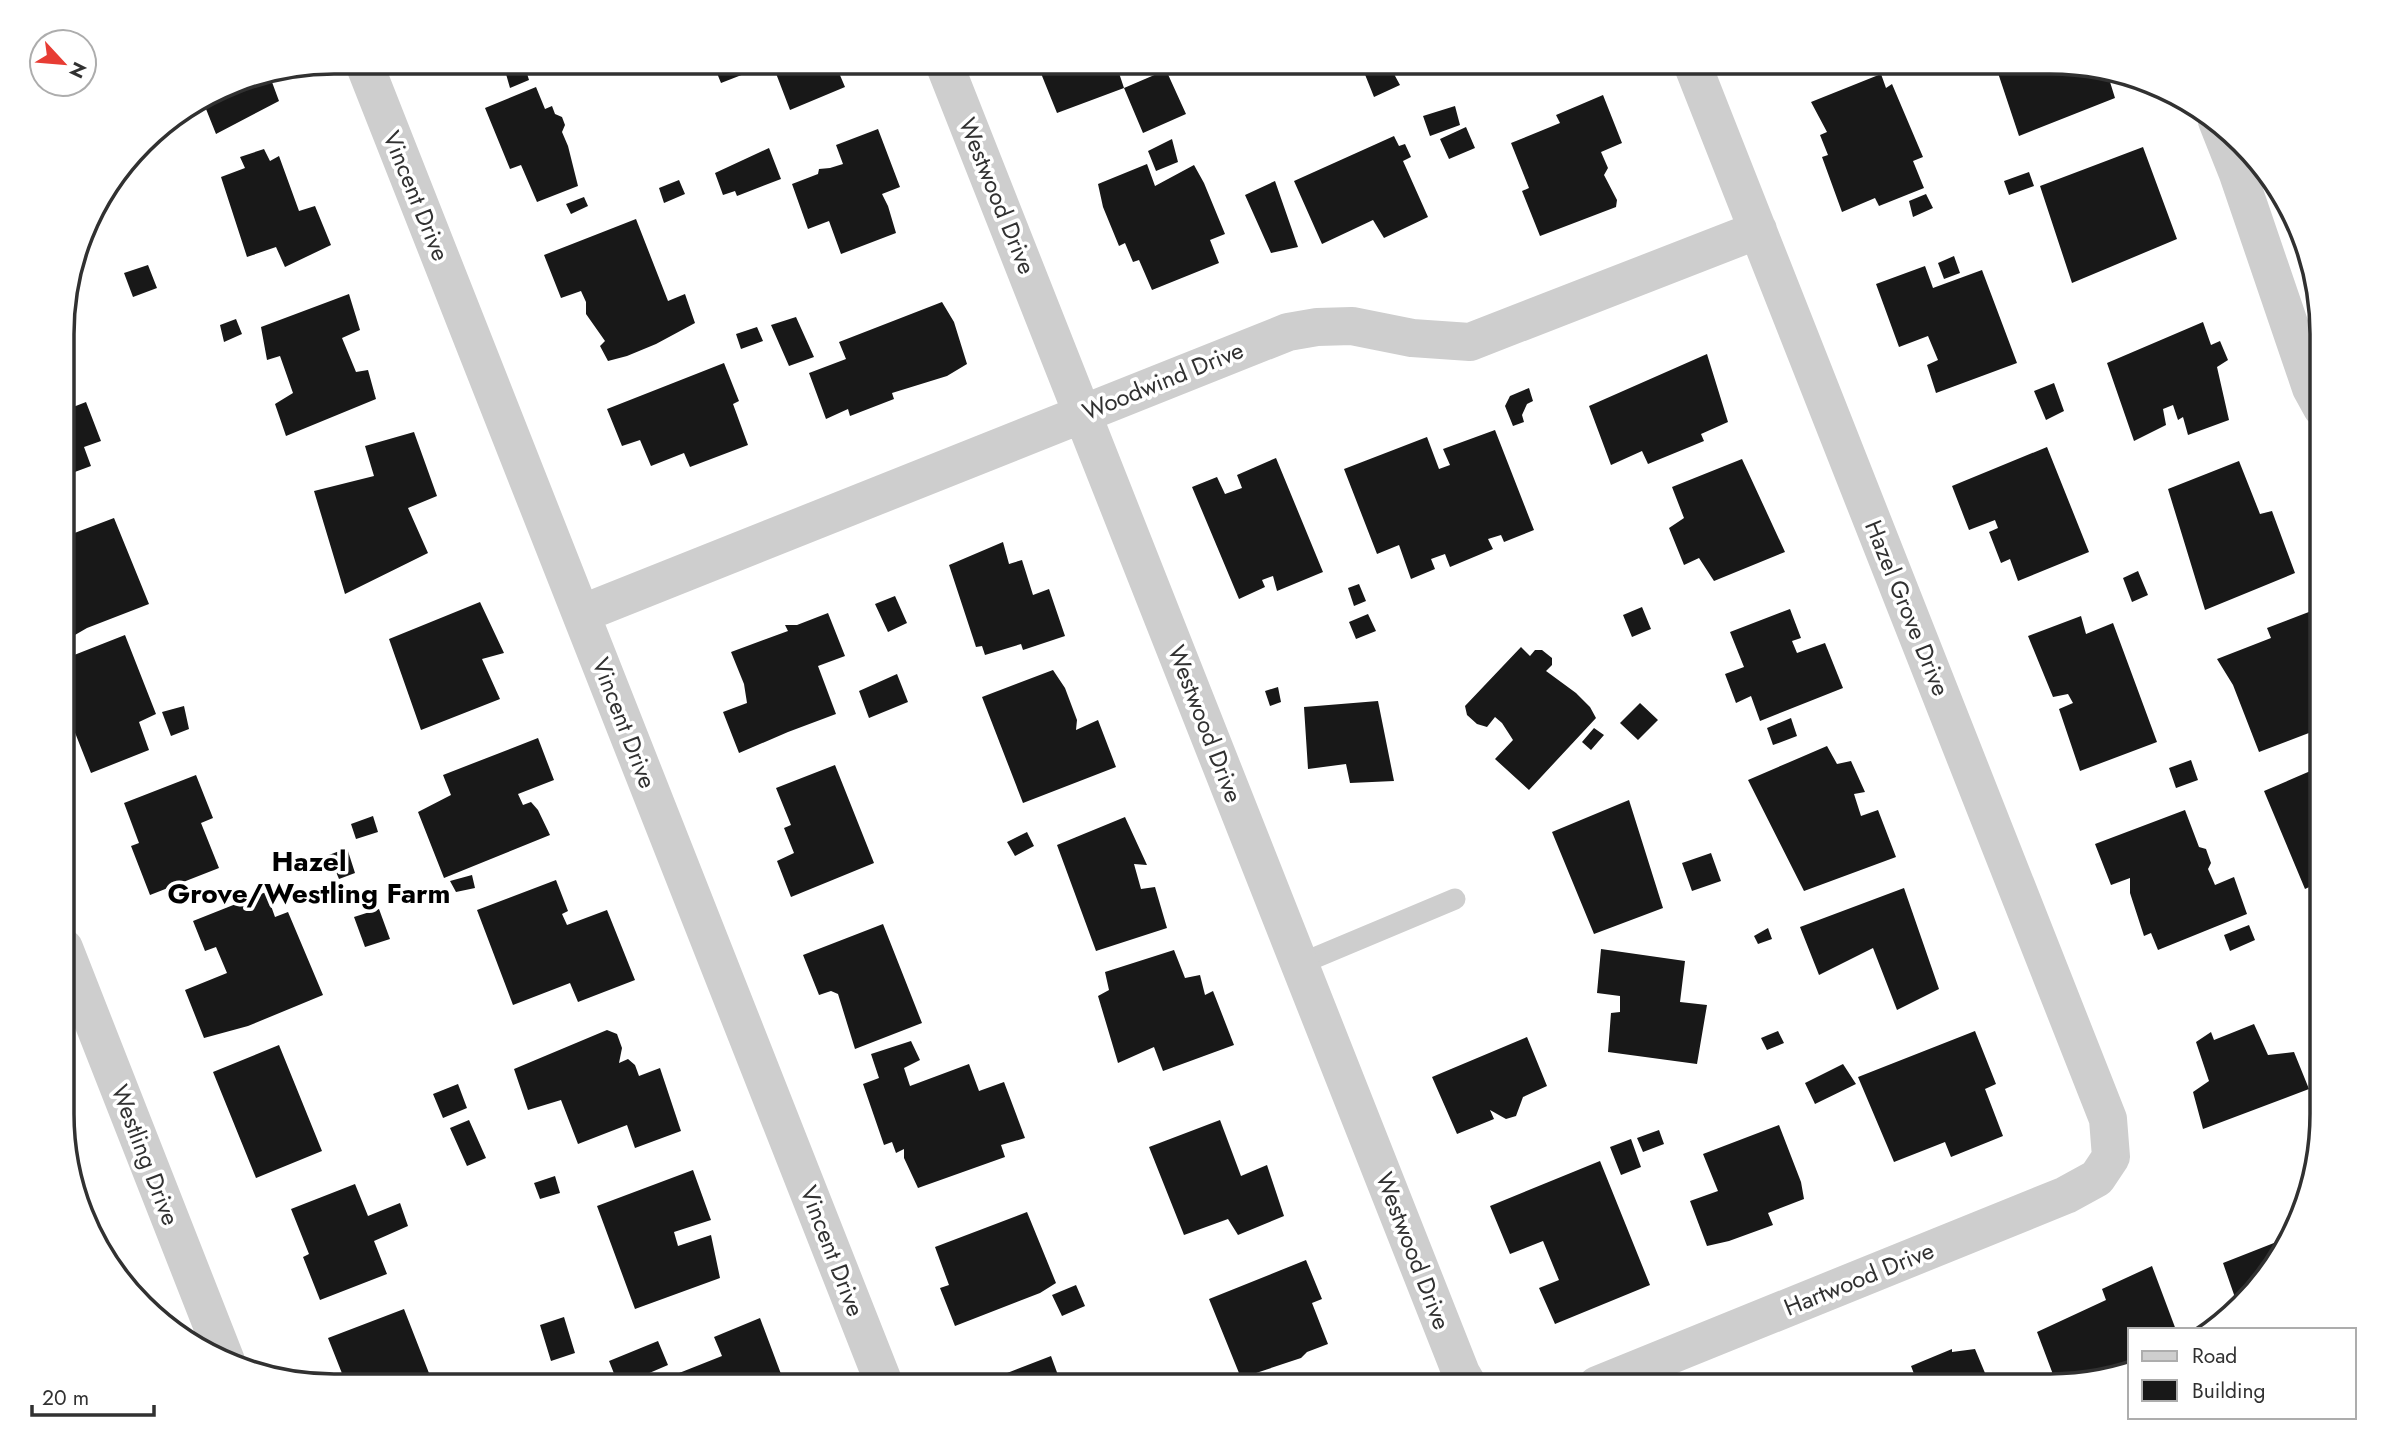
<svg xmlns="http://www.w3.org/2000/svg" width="2384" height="1447" font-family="Jost,sans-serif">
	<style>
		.building { fill: #181818 }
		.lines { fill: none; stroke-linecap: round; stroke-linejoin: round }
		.service { stroke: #cecece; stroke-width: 21 }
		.minor { stroke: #cecece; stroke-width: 38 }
		.labels { text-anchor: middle; stroke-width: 7; stroke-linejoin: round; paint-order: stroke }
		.street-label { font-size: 24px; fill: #313131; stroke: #fff }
		.quarter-label { font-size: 28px; font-weight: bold; fill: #000; stroke: #fff }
		.rim { fill: none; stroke: #313131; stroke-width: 3.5 }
	</style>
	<rect width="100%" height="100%" fill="#fff"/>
	<!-- building -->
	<path class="building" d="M712,61H834L845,87L790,110L772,63L721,83Z
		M1050,61H1115L1124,88L1057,113L1038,66Z
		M1477,61H1502V62L1479,70Z
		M1537,61H1561L1540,70Z
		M1994,61H2051L2106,69L2115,98L2019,136Z
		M1388,63L1400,85L1374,97L1364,72Z
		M524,64L529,80L510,88L506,74Z
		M1166,70L1186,114L1143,133L1124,88Z
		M269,74L279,101L216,134L202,99L230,82Z
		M1881,74L1886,88L1892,84L1923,157L1913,161L1924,188L1879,206L1875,198L1842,212L1822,157L1828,155L1820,135L1827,132L1811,102Z
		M536,87L545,109L552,106L555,114L562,117L565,125L562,132L568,146L578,186L537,202L521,165L510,169L485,108Z
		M1603,95L1622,143L1601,152L1608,168L1604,175L1617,200L1616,207L1540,236L1522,191L1529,188L1511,143L1560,123L1556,115Z
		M1455,106L1460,125L1430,136L1423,116Z
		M1466,127L1475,148L1449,159L1440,139Z
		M878,129L900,187L882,194L888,206L896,233L841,254L829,221L808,229L792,184L818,174L819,169L830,168L843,164L836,145Z
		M1394,136L1399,146L1405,144L1411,157L1403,161L1428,217L1384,238L1373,220L1322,244L1294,181Z
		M1172,139L1178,162L1156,171L1148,151Z
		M2143,147L2177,239L2072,283L2040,186Z
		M769,148L781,179L737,196L735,191L723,195L715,173Z
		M264,149L270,161L279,156L299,211L315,206L331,245L285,267L276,247L247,257L221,177L245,168L240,157Z
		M1147,164L1155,186L1194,165L1204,183L1225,234L1210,240L1219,263L1152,290L1139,260L1133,262L1125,243L1119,246L1103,207L1098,184Z
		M2029,172L2034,186L2009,195L2004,181Z
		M679,180L685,194L664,203L659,188Z
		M1275,181L1298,247L1271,253L1245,195Z
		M1926,194L1933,208L1913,217L1909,201Z
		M584,197L588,206L571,214L566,204Z
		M636,219L668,301L685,294L695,323L656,344L627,356L608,361L600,346L605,341L586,314V302L581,291L561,298L544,255Z
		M1954,256L1960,273L1944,279L1938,263Z
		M148,265L157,288L133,297L124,273Z
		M1925,266L1933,288L1982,270L2017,363L1936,393L1927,365L1938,360L1928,336L1899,347L1876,284Z
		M349,294L360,330L342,338L356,372L368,370L376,399L286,436L275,404L293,393L280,356L267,360L261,327Z
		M942,302L954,322L967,364L947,376L892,393L894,399L850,416L848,409L826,419L809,373L846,359L839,342Z
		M796,317L814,357L789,366L771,325Z
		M236,319L242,334L224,342L220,325Z
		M2203,322L2211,345L2220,341L2228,360L2217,367L2229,420L2188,435L2183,417L2178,420L2173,405L2163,409L2166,425L2134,441L2107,363Z
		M757,327L763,341L741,349L736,334Z
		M1707,354L1728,422L1701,434L1704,441L1648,464L1642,451L1611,465L1589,406Z
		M724,363L739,401L733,404L748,445L690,467L684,453L651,466L640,440L622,446L607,409Z
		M2054,383L2064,411L2046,420L2034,391Z
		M1529,388L1533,401L1527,404L1522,415L1524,422L1513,426L1505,406L1510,396Z
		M64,398L68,409L86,402L101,441L84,447L91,466L64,476Z
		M1495,430L1534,530L1504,542L1501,535L1488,539L1493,549L1450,567L1445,554L1431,559L1435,569L1411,579L1399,545L1377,554L1344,469L1427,437L1439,469L1450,465L1443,449Z
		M414,432L437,496L408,508L428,553L345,594L314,491L374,476L365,446Z
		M2047,447L2089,552L2018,581L2010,559L2001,563L1989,532L1998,528L1995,520L1969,530L1952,486Z
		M1276,458L1323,572L1277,591L1273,576L1262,580L1265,587L1239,599L1192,487L1217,477L1225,494L1242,488L1237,475Z
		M1742,459L1785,552L1714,581L1699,558L1684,565L1669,528L1684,518L1672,487Z
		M2239,461L2260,514L2272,511L2295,573L2205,610L2168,489Z
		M114,518L149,604L87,628L68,639L64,629V601L68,599L64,589V537Z
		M1003,542L1009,564L1022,560L1033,595L1049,589L1065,636L1023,650L1021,644L985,655L982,646L976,647L949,565Z
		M2138,571L2148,595L2132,602L2123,578Z
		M1359,584L1366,601L1354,606L1348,588Z
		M895,596L907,623L888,632L875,604Z
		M480,602L504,653L482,659L500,699L421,730L389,639Z
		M1642,607L1651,629L1632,637L1623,615Z
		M1790,609L1801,638L1792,641L1797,653L1825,643L1843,688L1760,721L1751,696L1736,703L1725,674L1744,667L1730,632Z
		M2314,610L2322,632V671L2319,673L2322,680V728L2259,752L2233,685L2217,659L2271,638L2267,628Z
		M828,613L845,656L818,666L836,714L788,732L739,753L723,712L747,703L744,684L731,652L788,631L785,625H797Z
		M1368,614L1376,631L1356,639L1349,622Z
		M2081,616L2086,634L2113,623L2157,742L2080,771L2059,709L2073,703L2068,694L2053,697L2028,636Z
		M125,635L156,714L139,722L149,750L91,773L66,710L75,707L64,678V659Z
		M1521,647L1530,656L1535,650H1542L1552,658V665L1546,671L1576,693L1590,707L1596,718L1529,790L1495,759L1513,740L1502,723L1495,717L1487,727L1477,724L1467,715L1465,706Z
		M1053,670L1065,688L1077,720L1076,730L1098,720L1116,767L1023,803L982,697Z
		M897,674L908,702L869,718L859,691Z
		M1278,687L1281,702L1270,706L1265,691Z
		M1378,701L1394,781L1350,783L1346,764L1308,769L1304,707Z
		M1640,703L1658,720L1638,740L1620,723Z
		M184,706L189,729L171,736L162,712Z
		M1791,718L1797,736L1773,745L1767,728Z
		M1594,728L1604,735L1591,750L1582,742Z
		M538,738L554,780L518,794L523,805L531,802L538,810L550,835L444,878L418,812L451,795L443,775Z
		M1827,746L1837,764L1851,761L1865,792L1854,794L1861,816L1878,810L1896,857L1804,891L1748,780Z
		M2191,760L2198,780L2176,788L2169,768Z
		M835,765L874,863L791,897L777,861L794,853L784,828L791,825L776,788Z
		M2322,766V881L2305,889L2264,791Z
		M196,775L213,818L201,823L219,868L150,895L131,846L139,843L124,803Z
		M1629,800L1663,908L1594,934L1552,832Z
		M2185,810L2199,847L2206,849L2211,863L2208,869L2215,885L2234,877L2247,914L2158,950L2151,933L2144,936L2130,893V878L2111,885L2095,844Z
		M373,816L378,832L356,839L351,824Z
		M1125,817L1147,865L1134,864L1141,889L1155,887L1167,928L1096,951L1057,845Z
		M1027,832L1034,846L1015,856L1007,842Z
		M347,848L355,873L339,879L329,855Z
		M1711,853L1721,881L1692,891L1682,863Z
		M472,875L475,888L456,892L450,881Z
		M556,880L568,911L562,914L567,925L607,910L635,980L578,1002L570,983L513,1005L477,910Z
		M1904,888L1939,989L1897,1010L1873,948L1819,975L1800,927Z
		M266,892L275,917L288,912L323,995L248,1026L204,1038L185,990L227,973L216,947L205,951L193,921Z
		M379,909L390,939L365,947L354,917Z
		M883,924L922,1023L855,1049L838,994L831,991L819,995L803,955Z
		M2249,925L2255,940L2230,951L2224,935Z
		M1768,928L1772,939L1758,944L1754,936Z
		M1601,949L1685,961L1680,1002L1707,1005L1697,1064L1608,1052L1611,1013L1620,1012V996L1597,993Z
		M1174,950L1185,978L1200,975L1205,995L1213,991L1234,1045L1163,1071L1154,1047L1118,1063L1098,996L1109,990L1105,972Z
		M2254,1024L2268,1055L2294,1052L2309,1089L2203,1129L2193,1092L2209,1081L2196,1042L2211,1032L2214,1040Z
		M607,1030L617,1034L622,1048L619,1063L628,1059L635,1065L639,1076L660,1068L681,1131L635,1148L627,1125L578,1144L561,1100L528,1110L514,1069Z
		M1778,1031L1784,1043L1767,1050L1761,1038Z
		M1975,1031L1996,1084L1985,1089L2003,1136L1951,1157L1945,1142L1894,1162L1858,1077Z
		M1527,1037L1547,1086L1523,1097L1516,1116L1506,1119L1490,1110L1494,1119L1457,1134L1432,1077Z
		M911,1041L920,1060L904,1068L910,1086L969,1064L979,1091L1004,1082L1025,1138L1001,1145L1005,1157L918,1188L904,1158V1149L896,1153L892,1142L884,1145L863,1084L879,1078L871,1054Z
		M279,1045L322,1151L256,1178L213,1072Z
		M1843,1064L1856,1084L1815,1104L1805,1083Z
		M458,1084L467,1108L443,1118L433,1094Z
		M469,1120L486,1158L467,1166L450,1128Z
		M1220,1120L1241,1176L1267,1165L1284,1216L1238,1235L1228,1219L1184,1235L1149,1147Z
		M1779,1125L1801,1182L1804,1199L1768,1213L1773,1225L1729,1241L1707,1246L1690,1201L1718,1191L1703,1154Z
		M1659,1130L1664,1144L1643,1152L1637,1138Z
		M1631,1139L1641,1167L1621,1175L1610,1147Z
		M1600,1161L1650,1285L1555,1324L1539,1288L1559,1280L1543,1241L1510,1254L1490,1206Z
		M693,1170L711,1220L674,1232L678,1246L711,1235L720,1278L635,1309L597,1206Z
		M555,1176L560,1193L540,1199L534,1183Z
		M355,1184L368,1216L400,1203L408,1226L374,1241L387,1274L320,1300L303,1257L309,1254L291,1209Z
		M1027,1212L1056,1283L1040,1293L955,1326L940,1288L949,1285L935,1247Z
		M2279,1241L2284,1252L2239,1309L2223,1263Z
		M1306,1260L1322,1299L1312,1303L1328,1344L1307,1352L1301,1358L1241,1378L1209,1299Z
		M2152,1266L2176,1330H2130V1366L2068,1385H2057L2037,1332L2106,1300L2102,1289Z
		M1076,1285L1085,1306L1062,1316L1052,1295Z
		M404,1309L434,1386H347L328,1338Z
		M564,1317L575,1353L551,1361L540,1325Z
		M760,1318L781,1374L776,1377L779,1386H672L669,1377L722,1356L714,1337Z
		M658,1341L668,1365L619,1386L609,1361Z
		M1952,1349V1352L1975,1349L1990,1385H1899L1916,1379L1911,1366Z
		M1051,1356L1062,1386H1002V1375Z"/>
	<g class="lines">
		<!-- service -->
		<path class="service" d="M1300,964L1455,899"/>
		<!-- minor -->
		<path class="minor" d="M363,61L885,1386
			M943,61L1461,1373L1468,1385
			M2217,121L2238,174L2311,388L2322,408
			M581,614L1288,332L1317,327L1352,326L1412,338L1470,342L1758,230
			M64,948L226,1361
			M1597,1385L2066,1195L2097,1178L2111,1157L2108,1119L1691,61"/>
	</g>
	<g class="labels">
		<!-- street labels -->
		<g class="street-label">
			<text transform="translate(416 196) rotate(68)" y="8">Vincent Drive</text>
			<text transform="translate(997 196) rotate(68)" y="8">Westwood Drive</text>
			<text transform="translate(1163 381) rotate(-22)" y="8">Woodwind Drive</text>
			<text transform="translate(1907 608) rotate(68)" y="8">Hazel Grove Drive</text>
			<text transform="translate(624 723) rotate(69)" y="8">Vincent Drive</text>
			<text transform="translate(1205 724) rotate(69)" y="8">Westwood Drive</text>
			<text transform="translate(145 1155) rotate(69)" y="8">Westling Drive</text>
			<text transform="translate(832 1251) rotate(69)" y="8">Vincent Drive</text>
			<text transform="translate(1413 1251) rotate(69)" y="8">Westwood Drive</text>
			<text transform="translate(1859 1279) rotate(-22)" y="8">Hartwood Drive</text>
		</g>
		<!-- quarter labels -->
		<g class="quarter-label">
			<text x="309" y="871">Hazel<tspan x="309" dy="32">Grove/Westling Farm</tspan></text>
		</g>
	</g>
	<!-- crop -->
	<path d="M0 0H2384V1447H0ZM334 74H2050A260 260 0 0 1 2310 334V1114A260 260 0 0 1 2050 1374H334A260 260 0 0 1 74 1114V334A260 260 0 0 1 334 74Z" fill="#fff" fill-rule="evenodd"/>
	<path class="rim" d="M334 74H2050A260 260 0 0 1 2310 334V1114A260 260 0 0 1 2050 1374H334A260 260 0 0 1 74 1114V334A260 260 0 0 1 334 74Z"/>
	<!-- legend -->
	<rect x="2128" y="1328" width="228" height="91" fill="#ffffff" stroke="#adadad" stroke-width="2"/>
	<rect x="2142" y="1351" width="35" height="10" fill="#cecece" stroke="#adadad" stroke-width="2"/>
	<text x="2192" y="1363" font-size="21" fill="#313131">Road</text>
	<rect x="2142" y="1380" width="35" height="21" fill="#181818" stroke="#adadad" stroke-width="2"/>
	<text x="2192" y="1398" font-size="21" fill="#313131">Building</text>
	<!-- north arrow -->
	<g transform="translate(63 63) rotate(116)"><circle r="33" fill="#ffffff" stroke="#adadad" stroke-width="2"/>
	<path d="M0-5L12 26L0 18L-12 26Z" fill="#e73c34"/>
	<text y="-10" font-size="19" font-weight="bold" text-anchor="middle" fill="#313131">N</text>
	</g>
	<!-- scale -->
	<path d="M32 1405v10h122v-10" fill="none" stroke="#313131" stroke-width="3.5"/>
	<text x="42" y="1405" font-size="21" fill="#313131" stroke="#ffffff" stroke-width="5" paint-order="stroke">20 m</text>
</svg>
